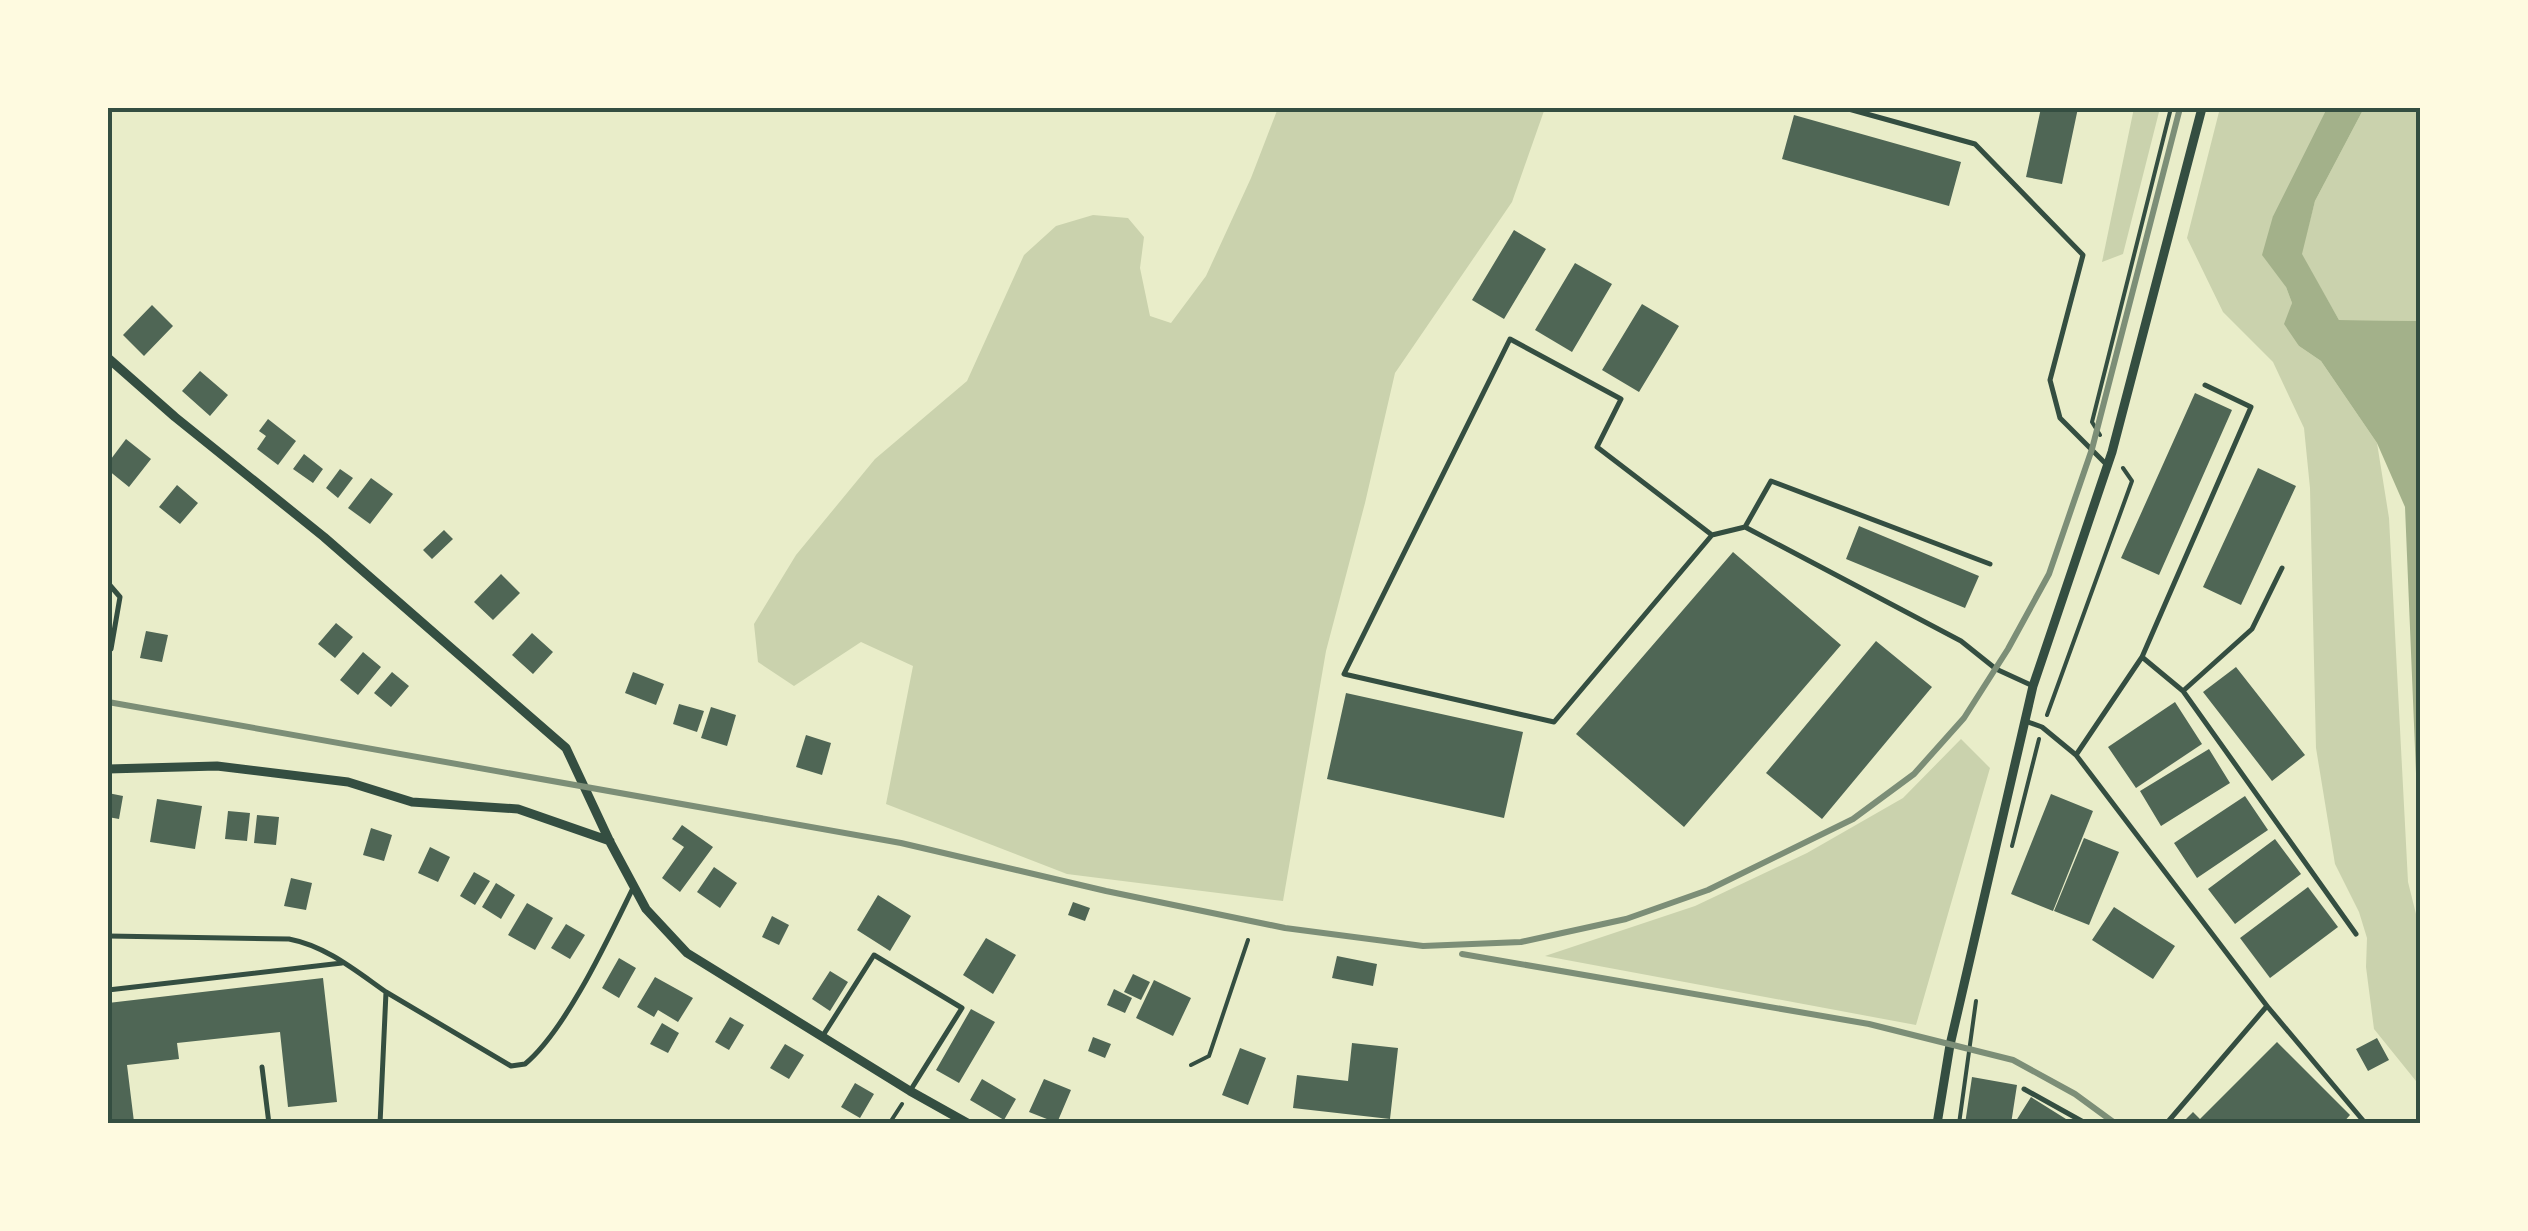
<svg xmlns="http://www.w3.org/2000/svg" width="2528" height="1231" font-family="'Alegreya Sans',sans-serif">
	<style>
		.green { fill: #cad2ad }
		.water { fill: #a3b18a }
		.building { fill: #4f6655 }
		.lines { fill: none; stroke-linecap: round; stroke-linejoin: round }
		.path { stroke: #344e41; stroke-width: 4 }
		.service { stroke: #344e41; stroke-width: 5 }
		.minor { stroke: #344e41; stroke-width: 9 }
		.rail { stroke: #7c8e77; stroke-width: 6 }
		.neatline { fill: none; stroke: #344e41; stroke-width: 4 }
	</style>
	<rect width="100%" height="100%" fill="#e9edc9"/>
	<!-- green -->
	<path class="green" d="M1278,108H1545L1512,202L1395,373L1365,503L1326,651L1283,901L1067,874L886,804L913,666L861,642L794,686L758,662L754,624L796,555L875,459L967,381L1024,255L1056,226L1093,215L1128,218L1144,237L1140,268L1150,316L1171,323L1206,276L1251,178Z
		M2134,108H2160L2123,254L2102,262Z
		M2220,108H2327L2273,216L2286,287L2292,303L2289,316L2299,346L2321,361L2377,443L2389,518L2408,882L2420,930V1086L2374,1029L2366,967L2367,938L2359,912L2335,864L2316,748L2310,488L2304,428L2273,362L2223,312L2187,238Z
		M2364,108H2420V321L2339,320L2301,254L2315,201Z
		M1961,739L1990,768L1916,1025L1545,956L1695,906L1807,853L1903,798Z"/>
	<!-- water -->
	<path class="water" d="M2327,108H2364L2315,201L2302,254L2339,320L2420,321V870L2405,507L2377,443L2321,361L2299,346L2284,324L2292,303L2286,287L2262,255L2273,216Z"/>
	<!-- building -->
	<path class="building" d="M2041,108H2078L2062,184L2026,177Z
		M1794,115L1961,162L1949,206L1782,159Z
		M1514,230L1546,249L1504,319L1472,300Z
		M1575,263L1612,284L1572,352L1535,330Z
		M1642,304L1679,326L1639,392L1602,370Z
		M152,305L173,326L144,356L123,335Z
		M200,371L228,395L210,416L182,391Z
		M2195,393L2232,410L2159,575L2121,558Z
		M268,419L296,441L278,465L257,449L266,436L259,431Z
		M126,439L151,459L129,487L108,470V463Z
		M304,454L323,469L313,483L293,469Z
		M2258,468L2296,486L2241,605L2203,587Z
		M340,469L353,478L338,498L326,488Z
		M371,478L393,494L370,524L348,508Z
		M177,485L198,503L180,524L159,507Z
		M1859,526L1979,576L1965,608L1846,559Z
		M444,530L453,539L432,559L423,550Z
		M1733,552L1841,645L1684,827L1576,734Z
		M501,574L520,593L493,620L474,602Z
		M336,623L353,637L335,658L318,644Z
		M146,631L168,635L162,662L140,658Z
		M532,633L553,652L533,674L512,655Z
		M1876,641L1932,687L1822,819L1766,773Z
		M363,652L381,667L358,695L340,680Z
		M2236,667L2305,755L2272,781L2203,692Z
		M392,672L409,686L391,707L374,693Z
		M633,672L664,684L656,705L625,693Z
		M1346,693L1523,732L1504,818L1327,779Z
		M2175,702L2202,744L2136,788L2108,747Z
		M679,704L704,711L697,732L673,724Z
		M711,707L736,715L727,746L701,738Z
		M806,735L831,743L822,775L796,767Z
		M2209,749L2230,783L2161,826L2140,791Z
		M108,793L123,796L119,819L108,817Z
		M2051,794L2093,811L2053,911L2011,894Z
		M2245,796L2268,830L2197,878L2174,843Z
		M157,799L202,806L195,849L150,842Z
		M228,811L250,813L247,841L225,839Z
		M257,815L279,817L276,845L254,843Z
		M682,825L713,847L680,892L662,878L684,847L672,839Z
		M371,828L392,835L384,861L363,855Z
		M2084,838L2119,852L2089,925L2054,911Z
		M2275,839L2301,874L2235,924L2208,889Z
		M430,847L450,857L438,882L418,873Z
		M714,867L737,883L720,908L697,892Z
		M474,872L490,881L475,905L460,896Z
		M291,878L312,883L306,910L284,906Z
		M496,883L515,895L501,919L482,907Z
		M2308,887L2338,927L2270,978L2240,938Z
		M878,895L911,916L890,951L857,930Z
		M1073,902L1090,908L1085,921L1068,915Z
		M527,903L553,918L535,950L508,935Z
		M2114,907L2175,946L2153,979L2092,940Z
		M772,916L789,925L779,945L762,937Z
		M566,924L585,935L570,959L551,948Z
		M986,938L1016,955L993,994L963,975Z
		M1337,956L1377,964L1373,986L1332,978Z
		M619,958L636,968L619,998L602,988Z
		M830,971L848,982L830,1011L812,999Z
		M1133,974L1150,982L1141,1000L1124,992Z
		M655,977L693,998L678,1022L658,1010L654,1017L637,1007Z
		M323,978L337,1102L288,1107L280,1032L177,1043L179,1059L127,1065L134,1122L108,1124V1003Z
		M1154,980L1191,998L1173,1036L1136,1018Z
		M1114,989L1132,998L1125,1013L1107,1005Z
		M971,1009L995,1022L959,1083L936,1070Z
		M730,1017L744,1025L729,1050L715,1042Z
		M662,1023L679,1033L668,1053L650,1044Z
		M1093,1037L1111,1044L1105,1058L1088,1051Z
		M2377,1038L2389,1060L2368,1071L2356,1049Z
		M2277,1042L2350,1115L2342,1124H2181L2193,1112L2200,1119Z
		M1352,1043L1398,1048L1390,1119L1293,1108L1297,1075L1348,1081Z
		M785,1044L804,1055L789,1079L770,1068Z
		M1240,1048L1266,1058L1248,1105L1222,1095Z
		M1972,1077L2017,1085L2011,1124H1965Z
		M982,1079L1016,1099L1004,1120L970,1100Z
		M1044,1079L1071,1090L1057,1123L1029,1112Z
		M855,1083L874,1094L860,1118L841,1107Z
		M2031,1097L2074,1124H2014Z"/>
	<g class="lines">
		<!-- path -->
		<path class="path" d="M2100,435L2092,422L2171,108
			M2047,715L2132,481L2123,468
			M2012,846L2039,739
			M1191,1065L1209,1056L1248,940
			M889,1124L902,1104
			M1959,1124L1976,1001"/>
		<!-- service -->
		<path class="service" d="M1845,108L1975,144L2083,255L2050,380L2060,418L2107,465
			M1712,535L1597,447L1621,399L1510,339L1344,674L1554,722L1712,535L1745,527
			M1990,564L1771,481L1745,527L1961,641L1996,669L2033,686
			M108,583L120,597L111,649L108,648
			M2142,657L2251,407L2205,385
			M2183,691L2252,629L2282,568
			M2025,721L2042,727L2076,755L2267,1006L2366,1124
			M2076,755L2142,657L2183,691L2356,934
			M108,936L289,939C326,946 356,971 386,992L380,1124
			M108,990L342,963
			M386,992L511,1066L525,1064C566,1030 609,937 633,888
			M822,1037L874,955L962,1008L910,1091
			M262,1067L269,1124
			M2024,1089L2087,1124
			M2166,1124L2267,1006"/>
		<!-- minor -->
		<path class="minor" d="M108,358L175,417L324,537L566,748L610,842L646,909L687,953L910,1091L969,1124
			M108,769L217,766L348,782L412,802L518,809L610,841
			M1937,1124L1950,1045L2033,686L2112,452L2202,108"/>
		<!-- rail -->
		<path class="rail" d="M108,702L901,843L1106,891L1285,928L1423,946L1521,942L1626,919L1708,890L1853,819L1914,774L1964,718L2008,649L2049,574L2092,449L2180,108
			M1462,954L1869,1024L2013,1060L2075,1094L2116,1124"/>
	</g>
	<!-- border -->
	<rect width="2528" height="1231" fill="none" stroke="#fefae0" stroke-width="220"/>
	<rect x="110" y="110" width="2308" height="1011" class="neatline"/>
</svg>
